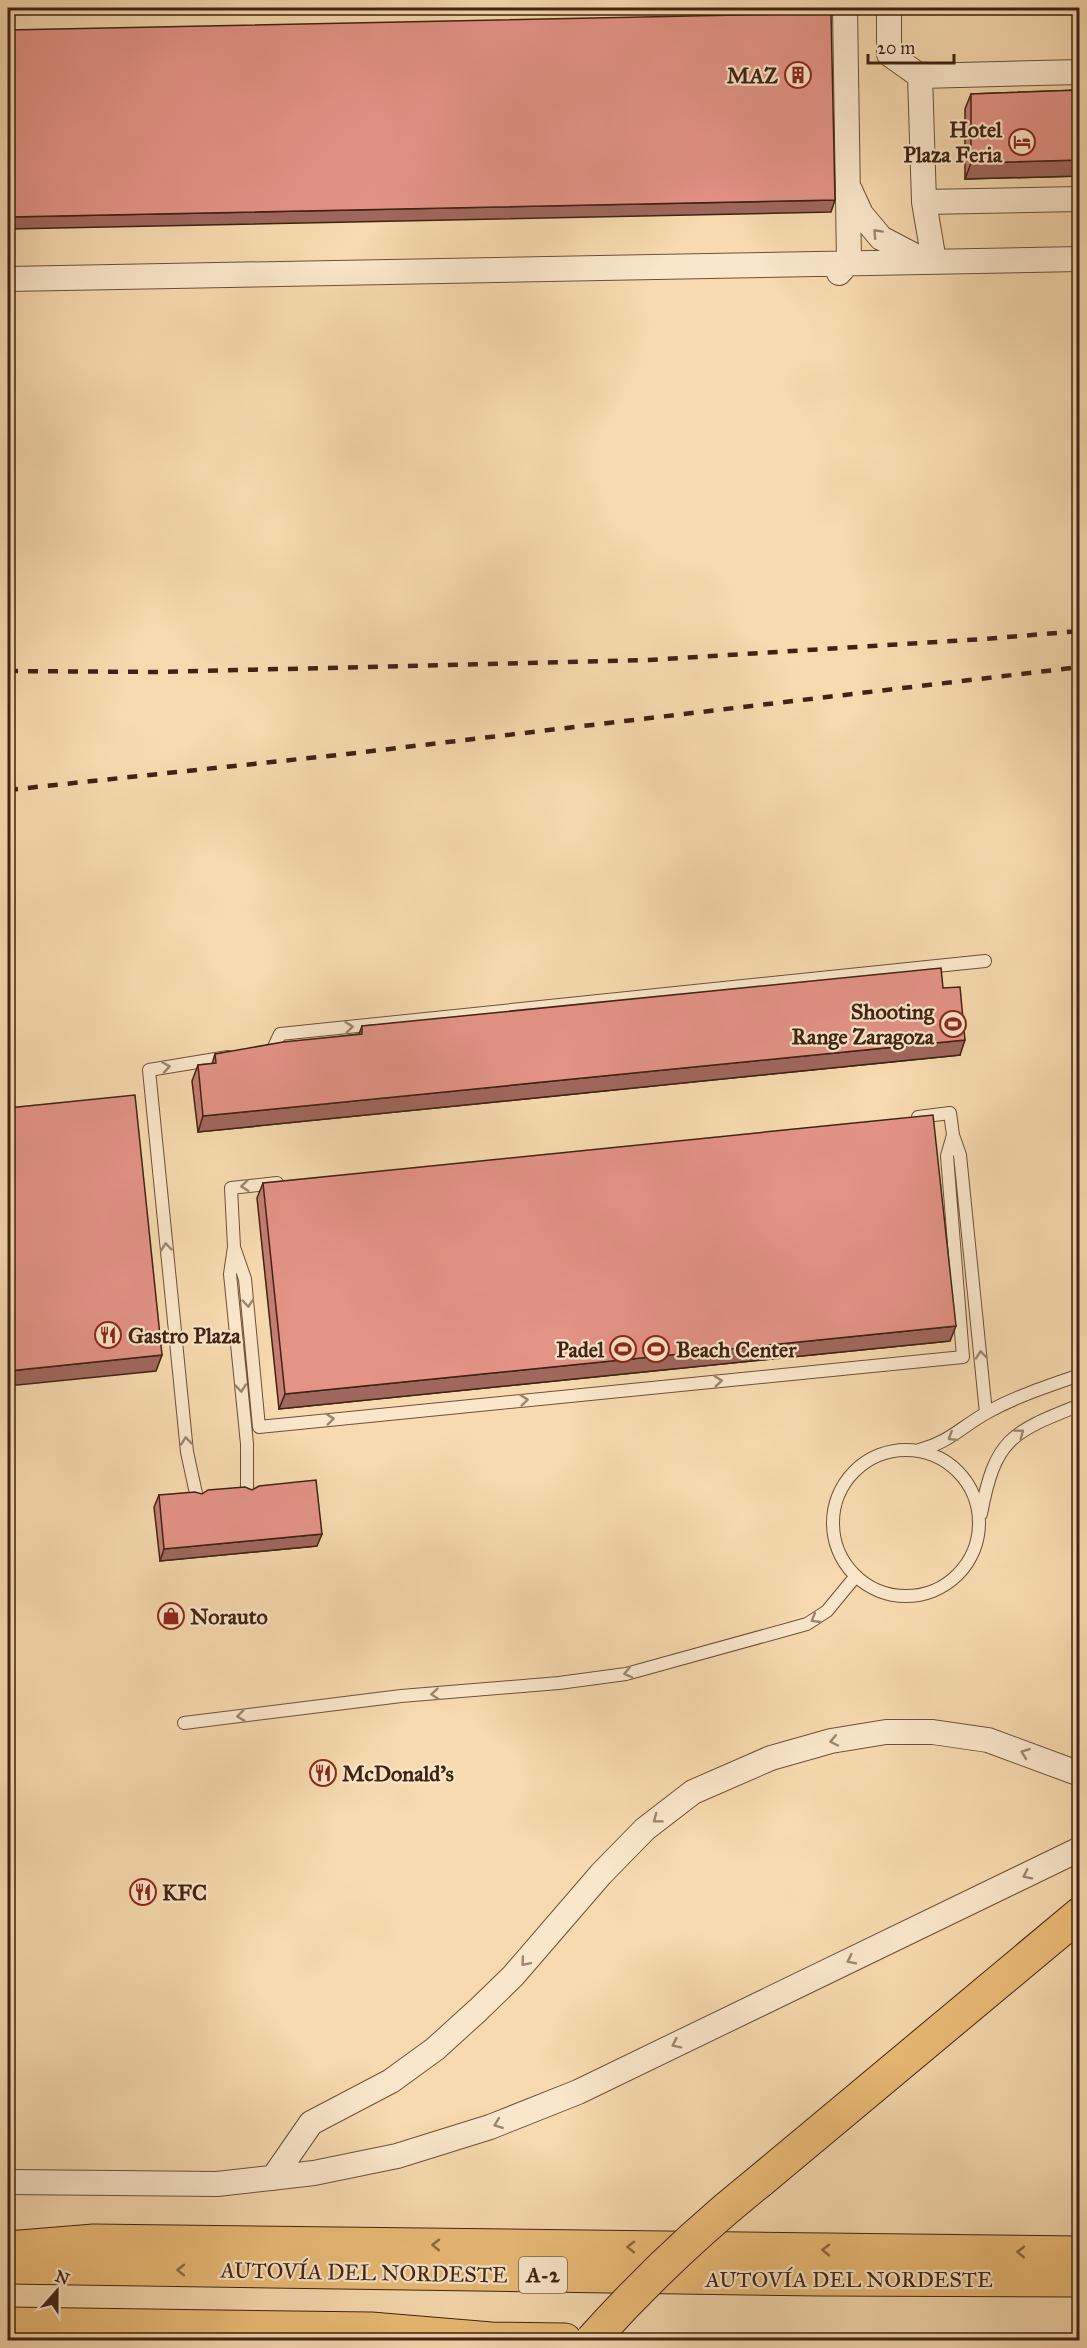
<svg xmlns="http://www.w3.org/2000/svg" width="1087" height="2348" font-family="'IM FELL Great Primer',serif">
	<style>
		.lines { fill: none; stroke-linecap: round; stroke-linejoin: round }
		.service-casing { stroke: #6d5039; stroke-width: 14 }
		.minor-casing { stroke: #6d5039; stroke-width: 26 }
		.primary-casing { stroke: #3f2212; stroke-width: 35 }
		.motorway-casing { stroke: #3f2212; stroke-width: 35 }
		.service { stroke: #fae7cb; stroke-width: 12 }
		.minor { stroke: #fae7cb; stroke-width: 24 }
		.primary { stroke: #ecbd78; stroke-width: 33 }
		.motorway { stroke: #ecbd78; stroke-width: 33 }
		.rail { stroke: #3f2212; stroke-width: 4.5; stroke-dasharray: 10 10; stroke-linecap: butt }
		.primary-bridge-casing { stroke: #3f2212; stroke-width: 35; stroke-linecap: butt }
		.primary-bridge { stroke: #ecbd78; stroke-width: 33 }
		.wall { fill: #c47e74; stroke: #3f2212; stroke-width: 1.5 }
		.shaded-wall { fill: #a0675e; stroke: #3f2212; stroke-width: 1.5 }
		.building { fill: #e49387; stroke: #3f2212; stroke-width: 1.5 }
		.oneway { stroke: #9c846e }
		.oneway2 { stroke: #8d6840 }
		.labels { text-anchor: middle; stroke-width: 4.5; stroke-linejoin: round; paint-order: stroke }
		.shield { fill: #fae7cb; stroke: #775d4a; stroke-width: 1.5 }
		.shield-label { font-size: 21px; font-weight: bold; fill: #3f2212 }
		.poi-label { font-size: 22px; font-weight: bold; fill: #3f2212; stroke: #fae7cb; text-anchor: start }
		.street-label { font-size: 22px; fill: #3f2212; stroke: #fae7cb }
	</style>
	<rect width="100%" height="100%" fill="#f7daaf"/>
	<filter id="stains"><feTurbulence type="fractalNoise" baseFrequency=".00333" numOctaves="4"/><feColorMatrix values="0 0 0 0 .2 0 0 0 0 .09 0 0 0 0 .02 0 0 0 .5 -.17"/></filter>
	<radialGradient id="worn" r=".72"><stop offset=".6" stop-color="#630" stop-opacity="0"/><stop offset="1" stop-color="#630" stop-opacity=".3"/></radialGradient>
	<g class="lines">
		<defs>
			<path id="service" d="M266,1052L272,1051L280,1034L985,961
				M918,1117L950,1113L953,1135L960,1155L986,1413
				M235,1250L245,1279L259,1427L963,1357L947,1156L953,1135
				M833 1523a73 73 0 1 1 146 0a73 73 0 1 1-146 0Z
				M919,1450C950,1442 961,1427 988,1412C1017,1396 1048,1386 1080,1375
				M247,1494V1444L230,1274L234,1247L231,1188L277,1183
				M197,1498L187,1452L149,1070L228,1057
				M981,1514C995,1438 1012,1432 1080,1405
				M184,1723L401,1696L559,1683L626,1674L807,1624L827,1611L855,1577"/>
			<path id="minor" d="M889,8V54L920,76L924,202L934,261
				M920,76L1080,72
				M850,190L861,214L881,238L921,259
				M924,202L1080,199
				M839,273L849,262L845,8
				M8,279L1080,259
				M273,2178L311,2123L391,2081L435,2049L478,2010L513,1976L601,1874L645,1829L693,1792L771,1758L831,1741L886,1732H933L988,1740L1080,1774
				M8,2182L217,2184L314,2173L397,2156L490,2127L578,2092L1080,1849"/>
			<path id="primary" d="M760,2181L1080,1914"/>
			<path id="motorway" d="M8,2248L94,2241L1080,2253
				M8,2267L819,2279L1080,2280
				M8,2324L371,2329L491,2339L565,2340"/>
		</defs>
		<!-- service casing -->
		<use href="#service" class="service-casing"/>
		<!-- minor casing -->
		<use href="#minor" class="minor-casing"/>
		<!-- primary casing -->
		<use href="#primary" class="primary-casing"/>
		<!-- motorway casing -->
		<use href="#motorway" class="motorway-casing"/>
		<!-- service -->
		<use href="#service" class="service"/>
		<!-- minor -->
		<use href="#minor" class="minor"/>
		<!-- primary -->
		<use href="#primary" class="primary"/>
		<!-- motorway -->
		<use href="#motorway" class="motorway"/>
		<!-- rail -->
		<path class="rail" d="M8,671L161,672L649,660L984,639L1080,631
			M8,790L347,754L1080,667"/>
		<defs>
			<path id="primary-bridge" d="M592,2340C644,2282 700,2229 760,2181"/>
		</defs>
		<!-- primary-bridge casing -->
		<use href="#primary-bridge" class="primary-bridge-casing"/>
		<!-- primary-bridge -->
		<use href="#primary-bridge" class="primary-bridge"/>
	</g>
	<!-- wall -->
	<path class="wall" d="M1080,90V176L965,179V109L971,94Z
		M943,988L960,1055L198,1132L192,1081L198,1065L212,1064L215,1054L359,1034L362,1026Z
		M263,1183L950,1341L279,1409L257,1198Z
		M159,1495L317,1546L160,1561L154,1507Z"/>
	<!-- shaded-wall -->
	<path class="shaded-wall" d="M1080,160V176L965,179L971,163Z
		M835,200L831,212L8,229V217Z
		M965,1040L960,1055L198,1132L203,1116Z
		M956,1326L950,1341L279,1409L285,1394Z
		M162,1355L156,1371L8,1386L9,1371Z
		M322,1534L317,1546L160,1561L164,1549Z"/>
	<!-- building -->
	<path class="building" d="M831,13L835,200L8,217V30Z
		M1080,90V160L971,163V94Z
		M941,968L943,988L960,987L965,1040L203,1116L198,1065L216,1063L215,1054L283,1042L362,1034V1026Z
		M135,1095L162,1355L9,1371L10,1388H8V1108Z
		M933,1115L956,1326L285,1394L263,1183Z
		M316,1480L322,1534L164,1549L159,1495L195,1492L202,1494L208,1490L245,1487L252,1490L259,1486Z"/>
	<!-- one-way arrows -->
	<defs><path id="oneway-chevron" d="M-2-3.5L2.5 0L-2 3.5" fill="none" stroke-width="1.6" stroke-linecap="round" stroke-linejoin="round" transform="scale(1.5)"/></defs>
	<g class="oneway">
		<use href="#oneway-chevron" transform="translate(877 233) rotate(-133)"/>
		<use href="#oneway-chevron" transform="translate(349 1027) rotate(-6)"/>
		<use href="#oneway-chevron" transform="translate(166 1067) rotate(-9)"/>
		<use href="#oneway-chevron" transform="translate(245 1186) rotate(174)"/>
		<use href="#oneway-chevron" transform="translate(166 1247) rotate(-96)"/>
		<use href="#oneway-chevron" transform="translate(248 1303) rotate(85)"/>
		<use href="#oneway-chevron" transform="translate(981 1355) rotate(-95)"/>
		<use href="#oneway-chevron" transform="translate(718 1381) rotate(-6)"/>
		<use href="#oneway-chevron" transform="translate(241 1388) rotate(84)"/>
		<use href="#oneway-chevron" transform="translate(524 1400) rotate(-6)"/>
		<use href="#oneway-chevron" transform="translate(330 1419) rotate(-6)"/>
		<use href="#oneway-chevron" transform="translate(1020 1433) rotate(-37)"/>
		<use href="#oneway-chevron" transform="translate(952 1437) rotate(148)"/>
		<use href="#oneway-chevron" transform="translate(186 1441) rotate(-96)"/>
		<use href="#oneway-chevron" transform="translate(815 1619) rotate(149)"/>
		<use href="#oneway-chevron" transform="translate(628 1673) rotate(167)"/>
		<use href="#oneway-chevron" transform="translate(435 1694) rotate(175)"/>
		<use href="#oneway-chevron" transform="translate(241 1716) rotate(173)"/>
		<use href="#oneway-chevron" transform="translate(834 1741) rotate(168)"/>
		<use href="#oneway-chevron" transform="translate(1025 1753) rotate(-160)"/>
		<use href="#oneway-chevron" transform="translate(657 1819) rotate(143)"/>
		<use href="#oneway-chevron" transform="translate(1027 1875) rotate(154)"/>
		<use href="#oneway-chevron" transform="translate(851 1960) rotate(154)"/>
		<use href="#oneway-chevron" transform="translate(525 1962) rotate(130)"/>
		<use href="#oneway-chevron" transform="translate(676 2044) rotate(154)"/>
		<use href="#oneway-chevron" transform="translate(498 2124) rotate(159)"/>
	</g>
	<g class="oneway2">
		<use href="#oneway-chevron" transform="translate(436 2245) rotate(-179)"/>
		<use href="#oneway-chevron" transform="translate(631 2247) rotate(-179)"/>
		<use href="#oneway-chevron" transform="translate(826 2250) rotate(-179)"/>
		<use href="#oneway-chevron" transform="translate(1021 2252) rotate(-179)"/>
		<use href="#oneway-chevron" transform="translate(181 2270) rotate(-179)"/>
	</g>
	<!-- icons -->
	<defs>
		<symbol id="building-ring" viewBox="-11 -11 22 22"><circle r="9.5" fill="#fae7cb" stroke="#8f2418" stroke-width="1.5"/><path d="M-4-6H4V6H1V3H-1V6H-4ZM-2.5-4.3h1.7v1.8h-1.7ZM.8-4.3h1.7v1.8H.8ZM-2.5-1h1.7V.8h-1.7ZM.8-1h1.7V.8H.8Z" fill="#8f2418"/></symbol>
		<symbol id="hotel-ring" viewBox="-11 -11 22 22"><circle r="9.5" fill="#fae7cb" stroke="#8f2418" stroke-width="1.5"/><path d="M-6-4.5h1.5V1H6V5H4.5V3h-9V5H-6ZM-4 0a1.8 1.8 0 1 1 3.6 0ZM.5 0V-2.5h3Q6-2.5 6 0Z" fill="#8f2418"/></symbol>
		<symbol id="stadium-ring" viewBox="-11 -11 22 22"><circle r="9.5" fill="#fae7cb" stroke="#8f2418" stroke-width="1.5"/><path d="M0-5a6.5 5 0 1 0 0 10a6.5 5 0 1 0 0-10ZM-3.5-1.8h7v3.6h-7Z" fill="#8f2418"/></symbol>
		<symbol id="restaurant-ring" viewBox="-11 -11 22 22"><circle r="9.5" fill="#fae7cb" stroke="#8f2418" stroke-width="1.5"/><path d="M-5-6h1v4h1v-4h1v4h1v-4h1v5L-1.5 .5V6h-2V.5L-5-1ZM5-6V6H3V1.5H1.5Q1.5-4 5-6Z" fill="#8f2418"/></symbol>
		<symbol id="shop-ring" viewBox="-11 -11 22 22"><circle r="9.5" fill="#fae7cb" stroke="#8f2418" stroke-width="1.5"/><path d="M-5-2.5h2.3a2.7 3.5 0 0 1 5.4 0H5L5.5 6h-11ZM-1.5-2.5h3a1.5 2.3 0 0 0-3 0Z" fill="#8f2418"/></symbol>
	</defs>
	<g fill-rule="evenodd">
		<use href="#building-ring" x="783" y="60" width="30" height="30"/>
		<use href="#hotel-ring" x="1007" y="127" width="30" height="30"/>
		<use href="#stadium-ring" x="938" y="1009" width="30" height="30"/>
		<use href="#restaurant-ring" x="93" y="1320" width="30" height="30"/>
		<use href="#stadium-ring" x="608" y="1334" width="30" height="30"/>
		<use href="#stadium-ring" x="641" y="1334" width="30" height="30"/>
		<use href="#shop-ring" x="156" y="1601" width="30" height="30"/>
		<use href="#restaurant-ring" x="308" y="1758" width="30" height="30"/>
		<use href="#restaurant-ring" x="128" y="1877" width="30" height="30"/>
	</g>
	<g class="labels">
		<!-- shield labels -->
		<rect class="shield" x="519" y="2257" width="48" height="36" rx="4.5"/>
		<g class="shield-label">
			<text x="543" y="2282">A-2</text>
		</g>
		<!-- poi labels -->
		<g class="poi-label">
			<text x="778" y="83" text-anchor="end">MAZ</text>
			<text x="1002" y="137" text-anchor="end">Hotel<tspan x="1002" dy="25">Plaza Feria</tspan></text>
			<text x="934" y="1019" text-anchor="end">Shooting<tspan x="934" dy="25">Range Zaragoza</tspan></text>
			<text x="128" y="1343">Gastro Plaza</text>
			<text x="604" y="1357" text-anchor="end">Padel</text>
			<text x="676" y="1357">Beach Center</text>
			<text x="190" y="1624">Norauto</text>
			<text x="342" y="1781">McDonald's</text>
			<text x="162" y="1900">KFC</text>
		</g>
		<!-- street labels -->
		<g class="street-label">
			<text transform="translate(364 2272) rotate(1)" y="8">AUTOVÍA DEL NORDESTE</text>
			<text x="849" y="2287">AUTOVÍA DEL NORDESTE</text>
		</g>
	</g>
	<!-- margin -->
	<rect width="1087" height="2348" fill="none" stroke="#f7daaf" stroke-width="30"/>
	<rect x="9" y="9" width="1069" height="2330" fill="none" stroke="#3f2212" stroke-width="3"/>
	<rect x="15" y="15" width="1057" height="2318" fill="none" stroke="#3f2212" stroke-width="1.5"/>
	<!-- north arrow -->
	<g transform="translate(57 2291) rotate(21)" stroke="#fae7cb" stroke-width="4.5" paint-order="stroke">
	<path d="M0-4.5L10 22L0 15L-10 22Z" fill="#3f2212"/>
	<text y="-9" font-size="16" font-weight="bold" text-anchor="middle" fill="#3f2212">N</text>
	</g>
	<!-- scale -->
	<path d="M868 54v9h86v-9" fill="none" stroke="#3f2212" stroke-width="3"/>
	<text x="877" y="54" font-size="18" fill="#3f2212" stroke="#fae7cb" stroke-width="4.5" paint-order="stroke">20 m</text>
	<rect width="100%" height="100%" filter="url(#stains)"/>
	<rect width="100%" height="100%" fill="url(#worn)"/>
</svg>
